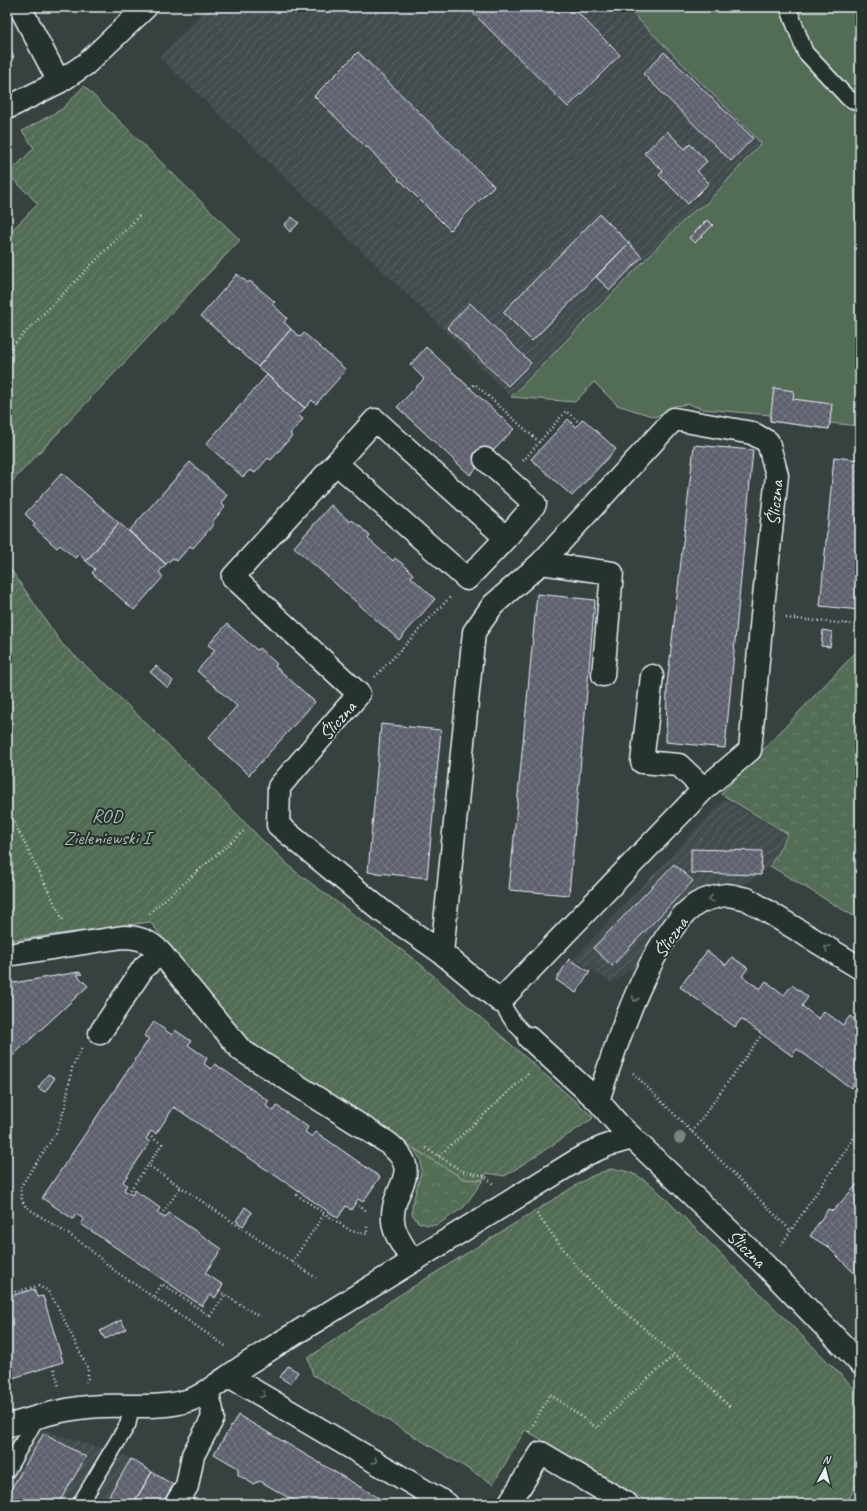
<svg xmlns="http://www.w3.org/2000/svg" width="867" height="1511" font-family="Caveat,sans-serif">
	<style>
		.industrial { fill: url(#industrial-furrows) }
		.grass { fill: #526d54; stroke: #9dafa6 }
		.forest { fill: url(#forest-crowns); stroke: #9dafa6 }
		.garden { fill: url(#garden-furrows); stroke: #9dafa6 }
		.building { fill: url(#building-cross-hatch); stroke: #e8f1f8 }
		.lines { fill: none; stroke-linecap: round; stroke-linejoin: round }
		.lane-casing { stroke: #e8f1f8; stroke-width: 18 }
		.street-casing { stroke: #e8f1f8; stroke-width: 25 }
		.path { stroke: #e8f1f8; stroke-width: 2.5; stroke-dasharray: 1 3; stroke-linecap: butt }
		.lane { stroke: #26332d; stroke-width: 15 }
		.street { stroke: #26332d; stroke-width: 22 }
		.tree { fill: #778581 }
		.oneway { stroke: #6a7674 }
		.labels { text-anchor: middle; stroke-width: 4; stroke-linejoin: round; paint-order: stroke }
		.street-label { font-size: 19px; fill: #e8f1f8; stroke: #26332d }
		.park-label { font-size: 19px; fill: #acbcb6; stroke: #26332d }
	</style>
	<defs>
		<pattern id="industrial-furrows" width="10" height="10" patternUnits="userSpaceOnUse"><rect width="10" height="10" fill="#434b4e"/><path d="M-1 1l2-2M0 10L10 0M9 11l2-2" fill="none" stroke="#5e6568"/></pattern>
		<pattern id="forest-crowns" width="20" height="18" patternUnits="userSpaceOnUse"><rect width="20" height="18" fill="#526d54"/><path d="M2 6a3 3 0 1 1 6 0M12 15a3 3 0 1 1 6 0" fill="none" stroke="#6b826d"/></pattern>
		<pattern id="garden-furrows" width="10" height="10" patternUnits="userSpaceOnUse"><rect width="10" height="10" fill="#526d54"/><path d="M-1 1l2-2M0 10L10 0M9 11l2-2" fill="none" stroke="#6b826d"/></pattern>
		<pattern id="building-cross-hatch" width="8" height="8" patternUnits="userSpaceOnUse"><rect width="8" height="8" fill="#5f616e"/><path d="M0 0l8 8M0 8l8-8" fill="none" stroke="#767883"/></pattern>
	</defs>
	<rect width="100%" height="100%" fill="#374140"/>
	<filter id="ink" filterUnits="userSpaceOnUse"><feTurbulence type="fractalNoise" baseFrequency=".025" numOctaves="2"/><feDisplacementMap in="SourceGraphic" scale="8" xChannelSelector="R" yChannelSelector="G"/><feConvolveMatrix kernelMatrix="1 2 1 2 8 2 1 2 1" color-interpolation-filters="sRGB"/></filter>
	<g filter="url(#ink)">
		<!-- industrial -->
		<path class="industrial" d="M208,7H626L761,143L707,203L695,210L644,260L511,397L438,324L159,57Z
			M725,799L787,835L768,867L612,983L573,959Z
			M44,1430L129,1457L177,1485L165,1504H7V1450L15,1436Z"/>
		<!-- grass -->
		<path class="grass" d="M626,7H860V426L830,423L829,429L770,421V415L703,409L688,404L675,406L655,417L617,405L594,382L575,402L511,397L687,217L695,210L707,203L761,143Z"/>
		<!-- forest -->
		<path class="forest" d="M860,648V920L770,866L788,834L721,794Z
			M413,1148L464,1179L483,1180L464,1207L437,1225H427L418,1222L412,1214V1206L421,1172V1160Z"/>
		<!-- garden -->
		<path class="garden" d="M84,86L240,240L7,487V235L38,204L8,174L34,148L22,131L62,109Z
			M7,564L62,644L114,692L195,771L262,840L296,872L419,963L593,1117L592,1119L505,1176L487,1173L483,1180L464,1179L390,1134L248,1042L150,922L7,941Z
			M610,1169C631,1170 637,1175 654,1187L860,1394V1478L846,1504H652L525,1430L493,1484L313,1375L308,1358L395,1298L570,1189L590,1177Z"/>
		<!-- building -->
		<path class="building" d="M467,7H572L620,55L568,107Z
			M7,43L14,57L7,61Z
			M358,52L494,186L450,230L402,182L398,180L399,178L385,164L382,163L368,147L367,148L314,96Z
			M664,52L753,138L731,161L643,74Z
			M667,131L685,149L690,144L707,161L697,171L709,183L688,204L659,175L663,171L644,153Z
			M600,214L629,243L532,341L503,312Z
			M292,217L299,223L290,232L284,225Z
			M707,220L713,225L695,243L689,238Z
			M629,243L642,257L610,290L596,277Z
			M237,274L248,283L250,281L275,302L272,304L287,318L284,322L291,329L258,367L201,316Z
			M470,303L531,363L508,386L447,327Z
			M291,329L300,337L304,333L346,370L316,404L312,400L305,408L258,367Z
			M426,347L514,429L470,475L397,407L424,379L410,365Z
			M267,375L305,408L298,415L303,419L290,434L292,436L271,460L268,458L255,473L250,470L243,477L206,444Z
			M774,388L794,391L793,399L832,404L829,429L770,421Z
			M568,419L576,427L583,419L616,449L572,496L531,459Z
			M694,445L753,450L725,748L666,742L667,685Z
			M834,457L860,460V610L820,606Z
			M190,462L227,495L221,503L225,507L212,522L214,524L193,548L190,546L177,561L173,558L166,564L129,531Z
			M62,473L119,523L86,561L79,554L75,558L60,545L57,548L33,526L35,524L25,514Z
			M331,505L350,522L352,520L361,527L370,536L368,539L393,561L395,558L404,565L413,574L411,577L435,599L399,640L294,547Z
			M119,523L166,564L159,572L163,577L134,610L92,573L95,569L86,561Z
			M537,594L595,600L569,895L509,890Z
			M227,624L257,650L259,648L277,664L275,666L315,702L249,775L208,738L237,706L197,671L215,650L208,645Z
			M823,630L832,632L830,647L821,646Z
			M156,666L173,681L168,688L150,672Z
			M381,724L441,730L427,878L368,872Z
			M691,849L762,851L761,875L691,873Z
			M674,864L693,881L612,966L593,948Z
			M707,951L726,965L732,957L748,968L742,976L760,989L766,981L784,995L792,985L808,997L802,1006L819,1019L824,1011L843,1025L850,1016L860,1023V1081L857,1079L851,1088L797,1049L792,1056L741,1019L735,1027L680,987Z
			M569,959L590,972L576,993L556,980Z
			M79,972L82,974L77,975L88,986L7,1061V984Z
			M154,1022L172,1035L175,1030L191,1041L188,1045L207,1058L204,1064L211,1069L215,1064L269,1101L266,1106L274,1111L277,1106L308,1127L305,1132L312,1137L316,1132L380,1177L363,1202L358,1199L351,1210L346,1206L338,1218L174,1107L156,1134L151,1131L146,1139L150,1142L123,1182L127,1185L124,1190L132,1195L135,1190L160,1208L157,1213L165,1218L169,1213L222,1249L205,1273L223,1285L215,1298L210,1294L202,1306L81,1224L84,1219L76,1214L73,1219L42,1198L149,1039L144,1036Z
			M48,1074L55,1078L45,1092L38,1088Z
			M860,1181V1279L828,1247L810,1236L828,1209L833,1211Z
			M245,1207L252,1212L243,1226L236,1221Z
			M34,1289L37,1297L43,1296L63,1362L7,1380V1297Z
			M121,1320L126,1329L105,1339L100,1331Z
			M288,1366L298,1372L290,1384L280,1377Z
			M238,1415L274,1436L389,1504H299L260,1481L253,1484L238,1475V1468L214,1454Z
			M44,1433L86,1457L58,1504H7V1496Z
			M131,1459L152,1472L133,1504H104Z
			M152,1472L173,1485L162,1504H133Z"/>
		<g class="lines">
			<defs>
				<path id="lane" d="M788,7L805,52L848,98L860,104
					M500,1001L514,1023L529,1038
					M7,1470L37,1417
					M80,1504L128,1424L131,1407"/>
				<path id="street" d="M20,7L59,82
					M7,108L59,82L86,64L146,7
					M674,419L752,433L768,442L777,475L762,616L750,750L704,789L500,1001L442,953L474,632L493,605L541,563Z
					M336,463L467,579L506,538
					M541,563L612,573L603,675
					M652,676L642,762L679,765L704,789
					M442,953L382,911L278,825L279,787L359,694L233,577L375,420L506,538L535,504L485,459
					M7,955L123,937C139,937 150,941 161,953
					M100,1033L144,967L161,953L241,1050L385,1141C428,1172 390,1186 393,1221C394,1235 405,1249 412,1260
					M529,1038L598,1101L617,1123L763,1263L860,1363
					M598,1101C613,1052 655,923 702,901C708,899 719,896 726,895C732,895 740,898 747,899L860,968
					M229,1376L447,1504
					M7,1426C39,1416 69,1407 102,1406C132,1405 162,1409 190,1400C205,1395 216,1384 229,1376C244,1365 260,1356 275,1346L587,1154L608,1145L632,1138
					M176,1504L187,1486L193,1455L213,1418L212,1410L207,1392
					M509,1504L541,1453L627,1504"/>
			</defs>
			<!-- lane casing -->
			<use href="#lane" class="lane-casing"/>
			<!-- street casing -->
			<use href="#street" class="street-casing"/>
			<!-- path -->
			<path class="path" d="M7,351L141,214
				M470,388L475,384L539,442
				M523,461L566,411L580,423
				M786,618L860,625
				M375,677L451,596
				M7,808L64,922
				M150,914L155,908L245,830
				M81,1049L72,1068L65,1107L56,1133L21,1186C20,1194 21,1200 26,1207L82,1243L115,1271L227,1347
				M633,1073L791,1231
				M692,1132L760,1037
				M148,1135L162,1144L148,1165L316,1278
				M426,1148L462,1171L485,1176L493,1184
				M439,1156L530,1072
				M299,1191L297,1195L351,1231L367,1234V1226
				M128,1193L148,1165
				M355,1203L368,1212
				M537,1214L576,1266L593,1284L693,1371L730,1407
				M161,1215L181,1187
				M781,1245L860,1129
				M292,1262L325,1213
				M219,1291L260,1317
				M7,1294L38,1286L47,1290L58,1307L88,1369V1378L86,1382
				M154,1296L162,1284L210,1316L225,1295
				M53,1365L59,1387
				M529,1432L550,1394L597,1428L622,1402L674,1355"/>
			<!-- lane -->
			<use href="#lane" class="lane"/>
			<!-- street -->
			<use href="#street" class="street"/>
		</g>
		<!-- trees -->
		<circle class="tree" cx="680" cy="1138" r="6"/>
		<!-- one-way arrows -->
		<defs><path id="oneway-chevron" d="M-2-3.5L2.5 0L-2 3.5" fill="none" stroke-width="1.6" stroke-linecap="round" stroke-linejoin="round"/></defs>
		<g class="oneway">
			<use href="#oneway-chevron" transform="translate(711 899) rotate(166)"/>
			<use href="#oneway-chevron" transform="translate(827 948) rotate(-149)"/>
			<use href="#oneway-chevron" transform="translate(635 999) rotate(112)"/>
			<use href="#oneway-chevron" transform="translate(263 1395) rotate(31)"/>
			<use href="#oneway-chevron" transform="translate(375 1461) rotate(31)"/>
		</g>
	</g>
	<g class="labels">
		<!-- street labels -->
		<g class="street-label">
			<text transform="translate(774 503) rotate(-85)" y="7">Śliczna</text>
			<text transform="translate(337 720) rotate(-49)" y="7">Śliczna</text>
			<text transform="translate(670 937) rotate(-55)" y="7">Śliczna</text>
			<text transform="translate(747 1248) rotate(44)" y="7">Śliczna</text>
		</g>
		<!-- park labels -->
		<g class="park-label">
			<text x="107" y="822">ROD<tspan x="107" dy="22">Zieleniewski I</tspan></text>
		</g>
	</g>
	<!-- margin -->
	<rect width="867" height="1511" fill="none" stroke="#26332d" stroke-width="24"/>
	<rect x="12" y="12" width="843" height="1487" fill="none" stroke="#e8f1f8" stroke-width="1.5" filter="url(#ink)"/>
	<!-- north arrow -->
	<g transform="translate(825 1469) rotate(7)" stroke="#26332d" stroke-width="3" paint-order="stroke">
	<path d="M0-3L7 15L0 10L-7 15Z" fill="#e8f1f8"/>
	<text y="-6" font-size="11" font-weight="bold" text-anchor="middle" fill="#e8f1f8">N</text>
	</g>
</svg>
